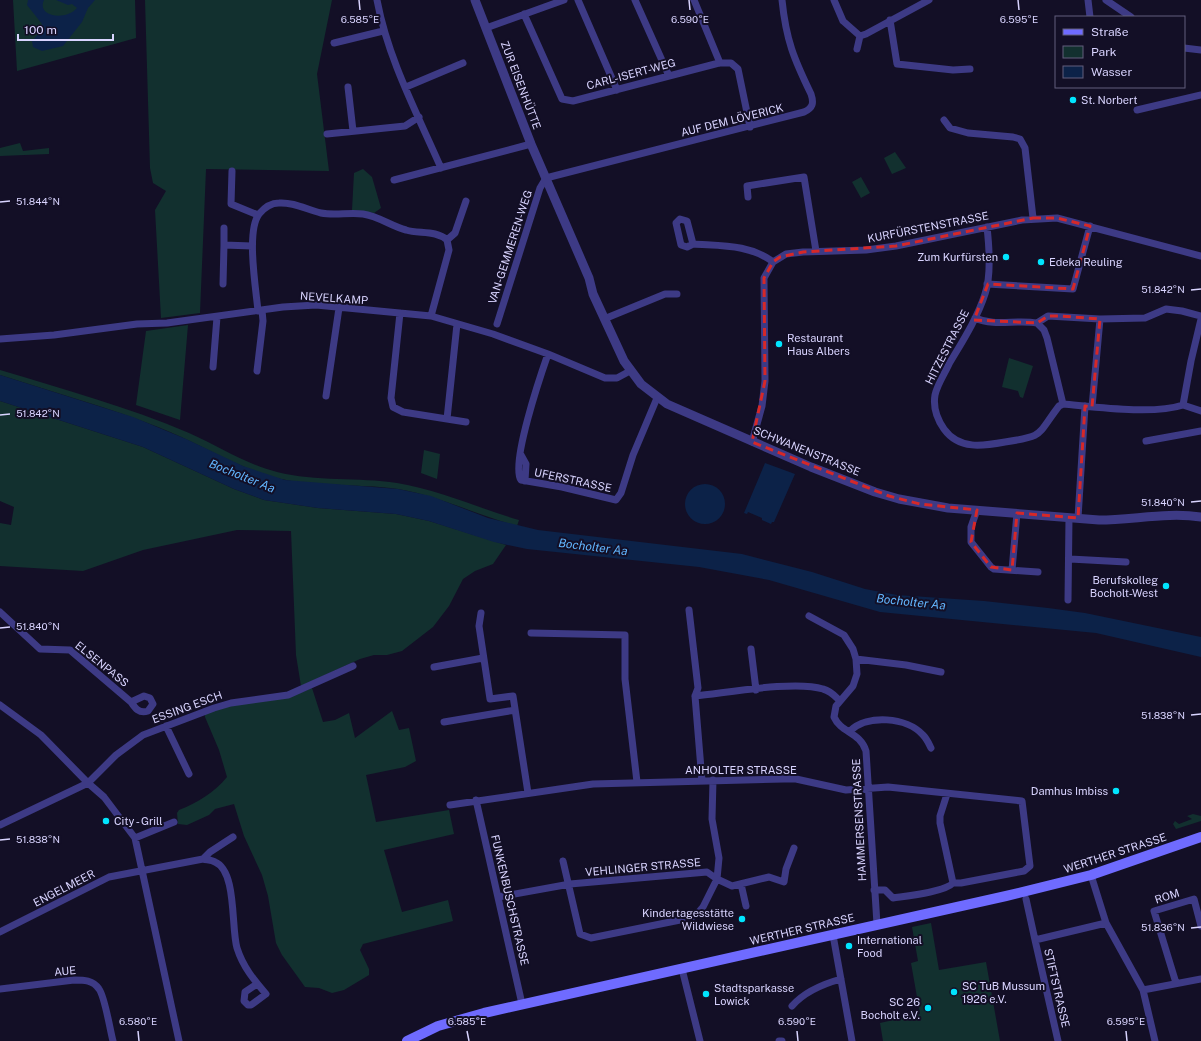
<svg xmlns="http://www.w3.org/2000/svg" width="1201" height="1041" font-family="'Public Sans',sans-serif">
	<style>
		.green { fill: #12302f }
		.water { fill: #0c2248 }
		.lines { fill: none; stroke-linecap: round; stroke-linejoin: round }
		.minor { stroke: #3d3a85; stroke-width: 7 }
		.tertiary { stroke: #3d3a85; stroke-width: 9 }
		.secondary { stroke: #6f6bff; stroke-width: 10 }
		.marked { fill: none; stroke: #d62828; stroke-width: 3; stroke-dasharray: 8 5; stroke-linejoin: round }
		.ticks { fill: none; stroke: #d9d4ff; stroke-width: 1.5 }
		.poi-dot { fill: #00e5ff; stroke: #130f26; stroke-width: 1.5 }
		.labels { text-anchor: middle; stroke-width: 4; stroke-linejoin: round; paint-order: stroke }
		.street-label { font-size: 11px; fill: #d9d4ff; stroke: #130f26 }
		.poi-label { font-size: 11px; fill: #d9d4ff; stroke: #130f26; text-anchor: start }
		.water-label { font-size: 12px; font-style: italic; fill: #62b6ff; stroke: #130f26 }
		.ticks-label { font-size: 10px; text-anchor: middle; fill: #d9d4ff; stroke: #130f26; stroke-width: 4; stroke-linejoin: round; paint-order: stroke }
	</style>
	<rect width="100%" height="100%" fill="#130f26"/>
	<!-- green -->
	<path class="green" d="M13,0H135L136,38L17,71Z
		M145,0H332L317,74L329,171L206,169L200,313L161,318L155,210L166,191L153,183L150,168Z
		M20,143L23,151L49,148V154L0,156V148Z
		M895,152L906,168L892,174L884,158Z
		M363,169L372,177L381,208L374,213L352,210L354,173Z
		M861,177L870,193L861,198L852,182Z
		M188,325L180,420L136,405L146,331Z
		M1009,358L1033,366L1023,398L1020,397L1018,391L1002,387Z
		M0,370C63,389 128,407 189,433C219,446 245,464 277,472C316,482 358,477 397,483C439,490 478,508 519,520L517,526C477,515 439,496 398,489C356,483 311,488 269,476C231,464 196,442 158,427C107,407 53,392 0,375Z
		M0,401L143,447L234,489L264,500L318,508L396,514L429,521L506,545L493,564L475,571L463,579L449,606L433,627L402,651L387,655H374L360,659L301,686L296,655L291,531L237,530L143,550L83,571L0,566V523L11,525L14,507L0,501Z
		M424,450L440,454L437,479L421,473Z
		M312,688L323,722L335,720L349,713L355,738L392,711L399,730L409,728L416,761L405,767L366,775L376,822L449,810L454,834L384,850L402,912L448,900L453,921L363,944L360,950L369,969V975L344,990L332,993L319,988L305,987L282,955L276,943L268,896L262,875L244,836L234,804L215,809L209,815L187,825L178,824L177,813L179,810C197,803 215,792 227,777L219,750L205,717V713C240,700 278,704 312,688Z
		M1193,814L1201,816V821L1176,829L1173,824L1175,821L1179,824L1192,819L1187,816Z
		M931,923L939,970L986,962L1000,1041H883L880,1023L920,1014L911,963L918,961L912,927Z"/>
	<!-- water -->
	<path class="water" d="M28,0H44C36,17 66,21 77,8L72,4L68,5L56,0H95L88,8L82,22L63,46L42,51L33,47L32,41L41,31L42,24L27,5Z
		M0,375L133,417L186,439L243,466L285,480L398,489L431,496L488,518L538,530L742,554L812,572L865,589L897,595L984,601L1048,608L1085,613L1201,637V657L1096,633L880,612L769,580L699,567L527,549L494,542L429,521L396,514L318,508L264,500L234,489L143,447L0,401Z
		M765,463L795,474L774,522H772L771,524L762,520V518L748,512L747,514L744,513Z
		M685 504a20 20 0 1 1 40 0a20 20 0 1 1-40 0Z"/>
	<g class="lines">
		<!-- minor -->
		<path class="minor" d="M377,0C388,59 417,113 441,168
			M578,0L617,90
			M635,0L669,76
			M694,0L720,63
			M834,0L843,21L860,36
			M1088,0L1090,17
			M1106,0L1131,17
			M524,14L562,99L573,101L719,63H731L738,69L750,127
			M890,20L897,64L953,70L970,69
			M486,28L564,0
			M860,36L866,34L929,0
			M334,43L383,31
			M1184,48L1201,50
			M857,49L860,36
			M348,87L353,131
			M406,87L463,63
			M1137,110L1201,95
			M944,120L950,128L968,133L1013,137L1020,139L1025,148L1033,218
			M327,134L405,126L419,117
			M232,171L231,204L258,215
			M394,180L531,144
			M748,197L747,186L804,177L816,251
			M987,227C989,245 991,277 985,294C977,319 962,342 949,364C945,373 937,385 935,395C933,407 937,419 944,429C959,450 983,446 1005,442C1045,436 1036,436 1059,406L1063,404C1096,407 1153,415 1183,405
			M224,228V245L252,246
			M447,240L455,233L466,201
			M693,244L687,247L681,245L676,223L680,219L687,221L693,244C720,246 750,244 773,262
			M223,284L224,245
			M987,284L1073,289L1090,226
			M258,311C256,289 246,231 259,214C264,208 271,203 279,203C295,202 307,210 321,213C335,216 349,212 363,214C378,216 391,226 406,230C419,234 436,230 447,240L449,250L431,316
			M400,313L391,398L393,407L403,412L447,419L457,324
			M975,318C995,327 1016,319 1037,323L1048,316L1100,319L1145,318L1166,309L1182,311L1201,316
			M604,319L665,294H677
			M1037,323L1044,330L1047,338L1063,404
			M497,324L540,188L546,178L804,112C813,108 814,103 811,94C794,59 786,40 782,0
			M0,339L54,335L137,324L167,323L283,307L316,305L431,316L493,334L548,354L605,378H617L630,371
			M548,354C541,374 510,465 521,480L562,487L616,500L621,493L633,455L657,398
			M213,367L217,317
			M257,371L263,321L262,310
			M326,396L339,308
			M1183,405L1191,361L1201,319
			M1183,405L1201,411
			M1092,407L1100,319
			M447,419L466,422
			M1146,441L1201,431
			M752,442L762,406L765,381L764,278L773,262L786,254L803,252L866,250L896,246L1022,220L1057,218L1201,256
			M521,455L526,464L525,481
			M977,510L971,527V542L991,567L994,569L1038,572
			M1078,518L1085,406
			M1070,559L1126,562
			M1012,570L1017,513
			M1068,600L1069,518
			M689,610L698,688L695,696
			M0,612L40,649L70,650L131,702C135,708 139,714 148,711L153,704L150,698L144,696L131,702
			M481,613L479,626L490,699L513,696L528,793
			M809,616L844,635L853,649L856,659L857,674L853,686L836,706L834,717C841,733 860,732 866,751L877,924
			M531,633L625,635V679L637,782
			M751,649L756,690
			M856,659L906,665L941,672
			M434,667L483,658
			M0,705L41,735L88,783L104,797L135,838L179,1041
			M444,722L515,710
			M166,726L189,774
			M850,731C867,714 907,717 923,735C927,739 929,744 931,748
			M702,781L695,696C726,693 795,680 823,689C831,691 835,696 840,701
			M476,800L522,1004
			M450,805L593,784L784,779H796L846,790L888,787L1022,801L1030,866L1024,871L961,883H953
			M0,825L88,783L116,755L143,735L214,708L231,703L288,695L353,666
			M135,838L174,822
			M203,859L210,852L233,837
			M563,861L580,934L591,938L690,918L697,914L703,907L717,879L719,858L712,819L713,780
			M1091,875L1106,923L1143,990L1155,1041
			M741,884L746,906
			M874,890H885L893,898C906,896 945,892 953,883L940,823V816L947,794
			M498,897L570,884L707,872L717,879L732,886L769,877L784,882L786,869L794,848
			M1026,899L1035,940
			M0,932L109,877L203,859C207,860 212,860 215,862C237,871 231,928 237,948C243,967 254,980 266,994L251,1005H248L244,1001L245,992L257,984
			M833,935L852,1041
			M682,969L700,1041
			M1176,983L1154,911L1194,899L1201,926
			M0,989L74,980C84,980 93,980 99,989C105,997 110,1030 113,1041
			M1143,990L1201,979
			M792,1006C805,991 823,984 841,979
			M779,1041H782
			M1058,1041L1035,940L1106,923"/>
		<!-- tertiary -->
		<path class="tertiary" d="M475,0L531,144L589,278L593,294L624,361L641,384L667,404L811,467L875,492L899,499L948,508L1099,520C1133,520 1167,512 1201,517"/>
		<!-- secondary -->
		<path class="secondary" d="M407,1041L438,1026L484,1013L1006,896L1091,875L1201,837"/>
	</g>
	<!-- marked area -->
	<path class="marked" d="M1033,218H1057L1090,226L1073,289L988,284L974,320L1037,323L1048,316H1059L1100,319L1092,407L1085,406L1078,518L1017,513L1012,570L991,567L971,542L977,510L920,504L889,496L752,442L765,381L764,278L773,262L780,257L803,252L896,246Z"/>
	<!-- ticks -->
	<path class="ticks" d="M359,0L360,10M689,0L690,10M1018,0L1019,10M0,202L10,201M1191,290L1201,289M0,415L10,414M1191,502L1201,501M0,628L10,627M1191,715L1201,714M0,840L10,839M1191,928L1201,927M138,1031L139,1041M467,1031L469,1041M797,1031L798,1041M1126,1031L1127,1041"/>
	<!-- markers -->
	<g class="poi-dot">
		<circle cx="1073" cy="100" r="4"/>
		<circle cx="1006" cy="257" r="4"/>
		<circle cx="1041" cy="262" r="4"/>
		<circle cx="779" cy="344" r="4"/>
		<circle cx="1166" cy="586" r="4"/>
		<circle cx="1116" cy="791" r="4"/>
		<circle cx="106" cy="821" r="4"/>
		<circle cx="742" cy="919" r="4"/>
		<circle cx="849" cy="946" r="4"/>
		<circle cx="954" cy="992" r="4"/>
		<circle cx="706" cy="994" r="4"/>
		<circle cx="928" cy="1008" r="4"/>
	</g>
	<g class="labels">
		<!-- street labels -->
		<g class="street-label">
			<text transform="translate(631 74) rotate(-15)" y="4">CARL-ISERT-WEG</text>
			<text transform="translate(521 85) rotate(69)" y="4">ZUR EISENHÜTTE</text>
			<text transform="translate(732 120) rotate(-14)" y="4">AUF DEM LÖVERICK</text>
			<text transform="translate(928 227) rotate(-11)" y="4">KURFÜRSTENSTRASSE</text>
			<text transform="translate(510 247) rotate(-72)" y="4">VAN-GEMMEREN-WEG</text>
			<text transform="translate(334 298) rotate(4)" y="4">NEVELKAMP</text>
			<text transform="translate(947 347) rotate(-63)" y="4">HITZESTRASSE</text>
			<text transform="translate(807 451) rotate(22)" y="4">SCHWANENSTRASSE</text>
			<text transform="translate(573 480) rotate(12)" y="4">UFERSTRASSE</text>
			<text transform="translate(102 664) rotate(39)" y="4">ELSENPASS</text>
			<text transform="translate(187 707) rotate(-20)" y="4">ESSING ESCH</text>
			<text x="741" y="774">ANHOLTER STRASSE</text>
			<text transform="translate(859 820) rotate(-93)" y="4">HAMMERSENSTRASSE</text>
			<text transform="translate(1115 853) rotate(-18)" y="4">WERTHER STRASSE</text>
			<text transform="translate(643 867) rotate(-5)" y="4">VEHLINGER STRASSE</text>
			<text transform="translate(64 888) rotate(-27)" y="4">ENGELMEER</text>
			<text transform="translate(1167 896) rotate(-18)" y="4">ROM</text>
			<text transform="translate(510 900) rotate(77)" y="4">FUNKENBUSCHSTRASSE</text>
			<text transform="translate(802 929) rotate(-13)" y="4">WERTHER STRASSE</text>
			<text transform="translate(65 971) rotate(-5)" y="4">AUE</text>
			<text transform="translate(1057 988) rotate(77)" y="4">STIFTSTRASSE</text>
		</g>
		<!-- poi labels -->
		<g class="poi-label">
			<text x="1081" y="104">St. Norbert</text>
			<text x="998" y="261" text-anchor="end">Zum Kurfürsten</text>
			<text x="1049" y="266">Edeka Reuling</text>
			<text x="787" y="342">Restaurant<tspan x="787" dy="13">Haus Albers</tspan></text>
			<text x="1158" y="584" text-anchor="end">Berufskolleg<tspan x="1158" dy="13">Bocholt-West</tspan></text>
			<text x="1108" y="795" text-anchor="end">Damhus Imbiss</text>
			<text x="114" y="825">City - Grill</text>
			<text x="734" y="917" text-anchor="end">Kindertagesstätte<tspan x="734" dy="13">Wildwiese</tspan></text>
			<text x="857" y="944">International<tspan x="857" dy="13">Food</tspan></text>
			<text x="962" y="990">SC TuB Mussum<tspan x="962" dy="13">1926 e.V.</tspan></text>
			<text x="714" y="992">Stadtsparkasse<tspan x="714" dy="13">Lowick</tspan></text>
			<text x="920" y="1006" text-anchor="end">SC 26<tspan x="920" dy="13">Bocholt e.V.</tspan></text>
		</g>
		<!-- water labels -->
		<g class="water-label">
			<text transform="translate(242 476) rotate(22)" y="4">Bocholter Aa</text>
			<text transform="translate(593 547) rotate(7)" y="4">Bocholter Aa</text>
			<text transform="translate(911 602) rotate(6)" y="4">Bocholter Aa</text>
		</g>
	</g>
	<g class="ticks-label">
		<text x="360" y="23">6.585°E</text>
		<text x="690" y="23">6.590°E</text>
		<text x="1019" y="23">6.595°E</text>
		<text x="38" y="205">51.844°N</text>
		<text x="1163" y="293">51.842°N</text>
		<text x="38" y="417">51.842°N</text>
		<text x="1163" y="506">51.840°N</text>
		<text x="38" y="630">51.840°N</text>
		<text x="1163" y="719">51.838°N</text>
		<text x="38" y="843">51.838°N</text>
		<text x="1163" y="931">51.836°N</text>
		<text x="138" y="1025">6.580°E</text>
		<text x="467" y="1025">6.585°E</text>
		<text x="797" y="1025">6.590°E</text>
		<text x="1126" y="1025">6.595°E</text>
	</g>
	<!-- legend -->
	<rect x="1055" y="16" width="130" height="72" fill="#130f26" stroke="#625e7d"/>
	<rect x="1063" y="29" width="20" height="6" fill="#6f6bff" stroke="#625e7d"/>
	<text x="1091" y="36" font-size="12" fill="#d9d4ff">Straße</text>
	<rect x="1063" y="46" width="20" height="12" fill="#12302f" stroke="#625e7d"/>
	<text x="1091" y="56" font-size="12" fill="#d9d4ff">Park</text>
	<rect x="1063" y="66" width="20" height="12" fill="#0c2248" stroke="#625e7d"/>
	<text x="1091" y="76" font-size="12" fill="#d9d4ff">Wasser</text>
	<!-- scale -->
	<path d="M18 34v6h95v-6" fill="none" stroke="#d9d4ff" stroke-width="2"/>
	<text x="24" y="34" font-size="12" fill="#d9d4ff" stroke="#130f26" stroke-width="3" paint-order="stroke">100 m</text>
</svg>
